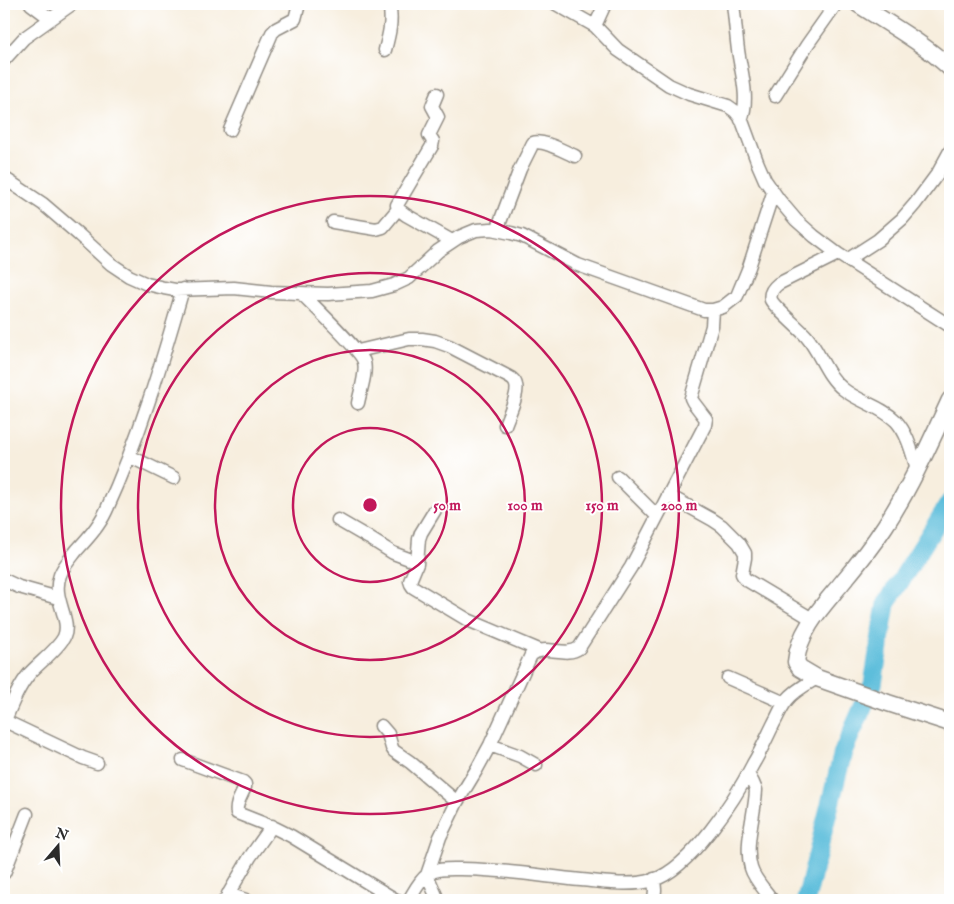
<svg xmlns="http://www.w3.org/2000/svg" width="954" height="904" font-family="'IM FELL English',serif">
	<style>
		.lines { fill: none; stroke-linecap: round; stroke-linejoin: round }
		.river { stroke: #5dbedb; stroke-width: 19 }
		.minor-casing { stroke: #918c84; stroke-width: 15 }
		.major-casing { stroke: #918c84; stroke-width: 19 }
		.minor { stroke: #fff; stroke-width: 12 }
		.major { stroke: #fff; stroke-width: 16 }
		.ring { fill: none; stroke: #c2185b; stroke-width: 2.5 }
		.centre { fill: #c2185b; stroke: #fff; stroke-width: 2.5 }
		.ring-label { font-size: 15px; text-anchor: middle; font-weight: bold; fill: #c2185b; stroke: #fff; stroke-width: 4; stroke-linejoin: round; paint-order: stroke }
	</style>
	<rect width="100%" height="100%" fill="#fff"/>
	<filter id="ink" filterUnits="userSpaceOnUse"><feTurbulence type="fractalNoise" baseFrequency=".02" numOctaves="2"/><feDisplacementMap in="SourceGraphic" scale="10" xChannelSelector="R" yChannelSelector="G"/><feConvolveMatrix kernelMatrix="1 2 1 2 8 2 1 2 1" color-interpolation-filters="sRGB"/></filter>
	<filter id="wash" filterUnits="userSpaceOnUse"><feTurbulence type="fractalNoise" baseFrequency=".0096" numOctaves="4" result="noise"/><feDisplacementMap in="SourceGraphic" scale="20" xChannelSelector="R" yChannelSelector="G"/><feGaussianBlur stdDeviation="1.12" result="paint"/><feColorMatrix in="noise" values="0 0 0 0 0 0 0 0 0 0 0 0 0 0 0 0 0 1.4 0 .05"/><feComposite in="paint" operator="in"/></filter>
	<g filter="url(#wash)">
		<rect width="100%" height="100%" fill="#f7eede"/>
		<g class="lines">
			<!-- river -->
			<path class="river" d="M806,900L843,752L873,684L886,604L950,502"/>
		</g>
	</g>
	<g filter="url(#ink)">
		<g class="lines">
			<defs>
				<path id="minor" d="M31,4L51,19
					M556,4L595,26L618,50L669,85L689,94L728,106L735,111L741,118L758,164L765,180L779,200L796,220L814,236L838,254L950,326
					M733,4C735,19 736,35 738,50C741,72 750,99 741,120
					M595,26L605,4
					M385,50C389,35 393,20 389,4
					M4,60L24,38L72,4
					M437,94L432,106L438,117L429,135L433,141L432,146L400,200L397,205L398,209L406,215L452,241
					M775,96L807,45L836,4
					M230,130L272,33L276,29L295,19L299,4
					M4,178L43,204L78,234L111,264L129,276L147,284L164,288L175,290L234,288L271,292L328,294L372,291L394,285L409,278L438,251L459,237L476,230L491,229L511,233L522,236L578,265L704,310H713L723,307L737,296L749,267L773,193
					M333,222L376,229L383,227L398,209
					M497,230L520,169L533,143C543,139 565,152 575,156
					M838,254L778,284C773,288 769,293 771,300C774,307 799,328 806,336C820,352 826,376 843,389C859,402 881,406 896,421C908,434 912,453 917,469
					M847,260L878,240L902,219L915,204L938,173L950,151
					M302,294C312,304 362,352 364,362C367,373 360,392 358,403
					M358,351L409,339H422L435,341L449,346L507,376C511,378 515,380 516,385C519,394 508,416 505,425
					M129,456L174,478
					M618,477L657,516
					M668,495L713,520L722,526L739,543L745,553V558L742,574L745,579L812,619
					M435,510L421,533L419,539L417,564L410,581L411,584L413,587L468,620L539,650
					M338,520L369,538L393,553L417,562
					M4,580L19,587L58,598
					M728,678L785,703
					M5,721L83,758L97,763
					M4,723C11,706 18,687 30,673C39,663 58,649 64,637C72,619 51,598 60,575C64,565 71,558 77,550C88,538 99,526 106,511C139,439 161,365 183,289
					M381,726L388,734L392,748L394,751L410,762L457,802
					M490,745L520,756L536,765
					M183,760L243,782L245,784V787C242,795 235,804 237,813L275,828L291,836L396,900
					M748,774L753,783L756,790C755,815 744,844 751,868C754,879 765,890 772,900
					M4,873L27,814
					M654,879L655,890L654,900
					M228,894L246,900
					M225,900L250,857L272,826
					M409,900C414,892 419,881 427,875C436,868 449,869 460,869C500,869 541,876 581,880C605,882 630,887 653,880C690,869 736,798 753,764C761,751 767,737 774,723C778,716 781,707 787,700C795,690 807,684 817,678
					M438,900L427,875L440,837L457,802L477,769L490,745L531,655C545,643 565,658 579,648L631,567L705,425L706,419L693,402L691,398L712,326L713,310"/>
				<path id="major" d="M858,4C889,24 923,43 950,68
					M950,400C930,443 911,486 885,526C872,546 857,565 841,584C822,607 799,630 796,662L800,668L817,678L888,703L950,723"/>
			</defs>
			<!-- minor casing -->
			<use href="#minor" class="minor-casing"/>
			<!-- major casing -->
			<use href="#major" class="major-casing"/>
			<!-- minor -->
			<use href="#minor" class="minor"/>
			<!-- major -->
			<use href="#major" class="major"/>
		</g>
	</g>
	<!-- distance rings -->
	<g class="ring">
		<circle cx="370" cy="505" r="77"/>
		<circle cx="370" cy="505" r="155"/>
		<circle cx="370" cy="505" r="232"/>
		<circle cx="370" cy="505" r="309"/>
	</g>
	<circle cx="370" cy="505" r="8" class="centre"/>
	<g class="ring-label">
		<text x="447" y="510">50 m</text>
		<text x="525" y="510">100 m</text>
		<text x="602" y="510">150 m</text>
		<text x="679" y="510">200 m</text>
	</g>
	<!-- margin -->
	<rect width="954" height="904" fill="none" stroke="#fff" stroke-width="20"/>
	<!-- north arrow -->
	<g transform="translate(58 846) rotate(19)" stroke="#ffffff" stroke-width="4" paint-order="stroke">
	<path d="M0-4L9 19L0 12L-9 19Z" fill="#2b2b2b"/>
	<text y="-8" font-size="14" font-weight="bold" text-anchor="middle" fill="#2b2b2b">N</text>
	</g>
</svg>
